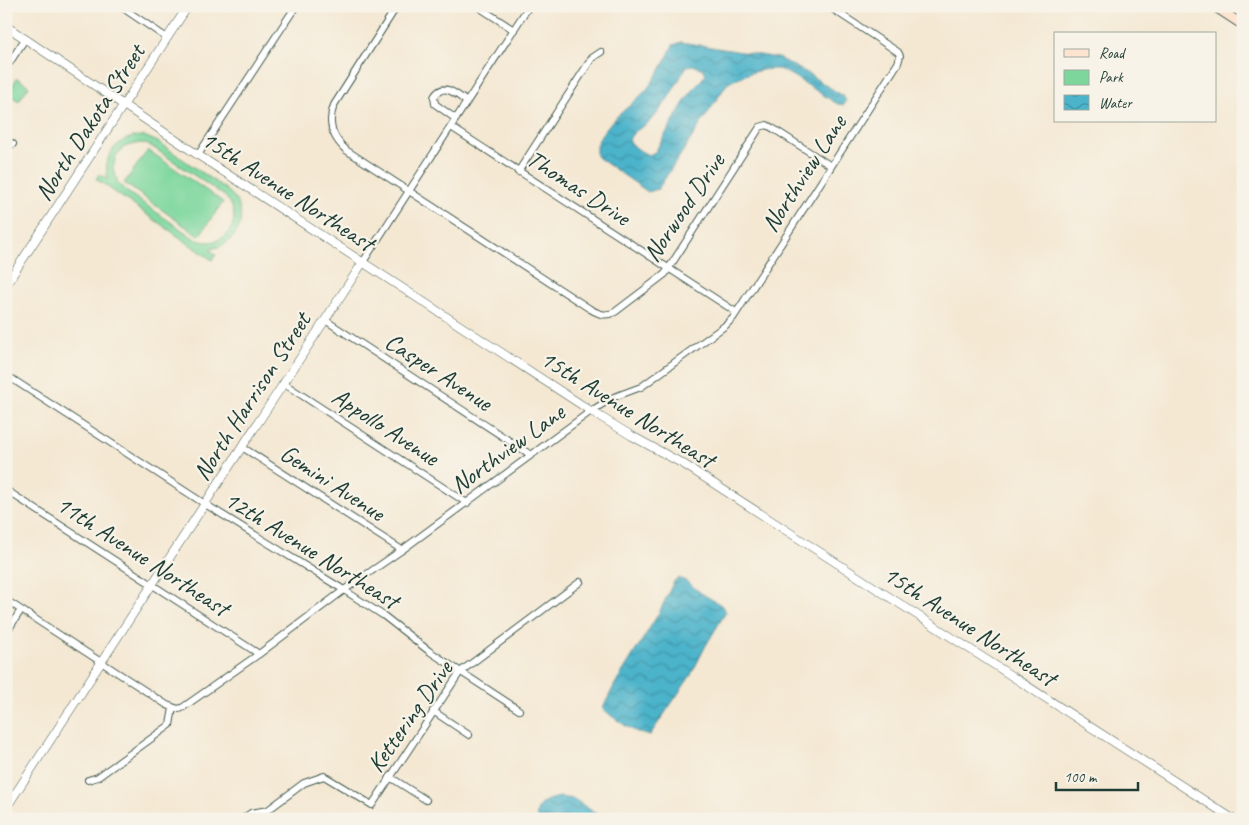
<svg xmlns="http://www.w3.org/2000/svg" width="1249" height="825" font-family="Caveat,sans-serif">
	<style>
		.green { fill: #7dd79d; stroke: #4e8a68; fill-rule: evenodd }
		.water { fill: url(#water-waves); stroke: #35787f; fill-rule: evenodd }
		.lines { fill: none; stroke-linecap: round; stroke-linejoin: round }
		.minor-casing { stroke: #3f574c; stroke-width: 8 }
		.tertiary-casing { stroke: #3f574c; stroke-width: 9 }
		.secondary-casing { stroke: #3f574c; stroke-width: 11 }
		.minor { stroke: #fff; stroke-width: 6 }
		.tertiary { stroke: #fff; stroke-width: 8 }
		.secondary { stroke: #fde4d1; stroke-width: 9 }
		.labels { text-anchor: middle; stroke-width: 4.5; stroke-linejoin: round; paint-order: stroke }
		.street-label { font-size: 25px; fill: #1f3d34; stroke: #f7f3e8 }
	</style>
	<defs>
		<pattern id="water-waves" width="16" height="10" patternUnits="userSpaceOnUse" patternTransform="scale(1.25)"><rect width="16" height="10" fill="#4bb3ca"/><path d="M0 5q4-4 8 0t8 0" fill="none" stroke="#3e93a5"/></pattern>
	</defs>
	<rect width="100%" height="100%" fill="#f7f3e8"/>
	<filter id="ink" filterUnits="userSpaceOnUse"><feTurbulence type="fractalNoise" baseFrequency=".02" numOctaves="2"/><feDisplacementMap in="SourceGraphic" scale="10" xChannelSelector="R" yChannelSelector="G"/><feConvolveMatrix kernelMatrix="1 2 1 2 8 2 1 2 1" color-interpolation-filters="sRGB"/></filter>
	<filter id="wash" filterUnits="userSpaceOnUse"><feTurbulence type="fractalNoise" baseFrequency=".0096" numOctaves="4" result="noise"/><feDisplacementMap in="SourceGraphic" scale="20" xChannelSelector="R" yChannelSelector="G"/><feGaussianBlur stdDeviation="1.12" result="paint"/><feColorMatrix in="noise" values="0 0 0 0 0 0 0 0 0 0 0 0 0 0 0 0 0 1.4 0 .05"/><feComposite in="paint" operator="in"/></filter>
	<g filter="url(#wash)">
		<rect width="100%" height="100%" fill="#f4e8d3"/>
		<!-- green -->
		<path class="green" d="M17,78L29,86L19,101L7,94Z
			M144,136L158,142L227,190C252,210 241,245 210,249L216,255L212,260L96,179L99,174L108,179C101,155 119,135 144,136ZM140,143L146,144L154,148L223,195C248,216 226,252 195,239L126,191L118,183L113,169L116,156L124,147Z
			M148,150L223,202L199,236L124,183Z"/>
		<!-- water -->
		<path class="water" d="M681,42L778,58L807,73L843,96L846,101L844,105L838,104C828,99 785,69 778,69C760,68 742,75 727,84L658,189L648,192L596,156C593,128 631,108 647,89C657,76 666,61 673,45ZM693,65L703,69L706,74L686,99L655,152L649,155C641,152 634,147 629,140C632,131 642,128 649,122C665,108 676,84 687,66Z
			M679,578L686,581L701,593L721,605L726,612L705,647L691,675L650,735C640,737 609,716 603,708L615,684L659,613L674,581Z
			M560,797L574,799L604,819H537C535,803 547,799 560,797Z"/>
	</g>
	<g filter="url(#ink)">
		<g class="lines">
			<defs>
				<path id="minor" d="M120,6L167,38
					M397,6L334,105C327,123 332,137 346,150L590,309C599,314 605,317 615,312L665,274L760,127L767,125L774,129L831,166
					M477,6L514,30
					M6,68L25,39
					M456,119L435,104L434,97C443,81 456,94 467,102
					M451,127L736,312
					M6,140L13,144
					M198,155L296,6
					M518,172L592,58L601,52
					M363,262L529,6
					M325,320L531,455
					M6,375L205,504L344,590L384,616L429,651L519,710
					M283,383L467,503
					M242,447L402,550
					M6,490L259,654
					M6,600L167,705L178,709L182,708L259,654L344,590L402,550L591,411L614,397L641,387L726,325L733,318L898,63L900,56L898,52L828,6
					M6,633L21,610
					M433,711L469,735
					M390,777L426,800
					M88,780L98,777L170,725L173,708
					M243,819L251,813L268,810L304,783L324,776L372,805L460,672L580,582"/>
				<path id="tertiary" d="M6,26L198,155L591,411L632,436L685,465L1233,819
					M6,285L188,6
					M6,808L363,262"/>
				<path id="secondary" d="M1214,6L1243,25"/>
			</defs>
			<!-- minor casing -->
			<use href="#minor" class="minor-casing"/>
			<!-- tertiary casing -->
			<use href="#tertiary" class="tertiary-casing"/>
			<!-- secondary casing -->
			<use href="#secondary" class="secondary-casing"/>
			<!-- minor -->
			<use href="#minor" class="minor"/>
			<!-- tertiary -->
			<use href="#tertiary" class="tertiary"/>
			<!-- secondary -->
			<use href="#secondary" class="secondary"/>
		</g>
	</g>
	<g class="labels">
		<!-- street labels -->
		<g class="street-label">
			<text transform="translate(89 122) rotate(-57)" y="9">North Dakota Street</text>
			<text transform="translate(803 173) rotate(-57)" y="9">Northview Lane</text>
			<text transform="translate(579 187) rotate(33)" y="9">Thomas Drive</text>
			<text transform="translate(288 190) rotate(33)" y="9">15th Avenue Northeast</text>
			<text transform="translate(683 207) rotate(-56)" y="9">Norwood Drive</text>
			<text transform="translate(439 371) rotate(33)" y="9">Casper Avenue</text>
			<text transform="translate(251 396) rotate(-57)" y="9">North Harrison Street</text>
			<text transform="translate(628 408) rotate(32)" y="9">15th Avenue Northeast</text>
			<text transform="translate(386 426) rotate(33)" y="9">Appollo Avenue</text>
			<text transform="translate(507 448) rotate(-36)" y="9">Northview Lane</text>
			<text transform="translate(333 482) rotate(33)" y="9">Gemini Avenue</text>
			<text transform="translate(312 549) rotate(32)" y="9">12th Avenue Northeast</text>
			<text transform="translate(143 555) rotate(33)" y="9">11th Avenue Northeast</text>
			<text transform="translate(970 625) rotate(33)" y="9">15th Avenue Northeast</text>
			<text transform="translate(409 716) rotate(-55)" y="9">Kettering Drive</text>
		</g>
	</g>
	<!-- margin -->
	<rect width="1249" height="825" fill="none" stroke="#f7f3e8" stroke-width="25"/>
	<!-- legend -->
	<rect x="1054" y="32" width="162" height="90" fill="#f7f3e8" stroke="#a1aaa0"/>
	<rect x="1064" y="49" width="25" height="8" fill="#fde4d1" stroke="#a1aaa0"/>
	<text x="1099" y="58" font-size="15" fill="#1f3d34">Road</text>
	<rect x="1064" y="70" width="25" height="15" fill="#7dd79d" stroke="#a1aaa0"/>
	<text x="1099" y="82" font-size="15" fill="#1f3d34">Park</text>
	<rect x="1064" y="95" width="25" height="15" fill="url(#water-waves)" stroke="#a1aaa0"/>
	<text x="1099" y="108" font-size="15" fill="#1f3d34">Water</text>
	<!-- scale -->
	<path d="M1056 782v8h82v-8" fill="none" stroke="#1f3d34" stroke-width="2.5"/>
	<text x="1064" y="782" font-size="15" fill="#1f3d34" stroke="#f7f3e8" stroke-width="4" paint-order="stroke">100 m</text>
</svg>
